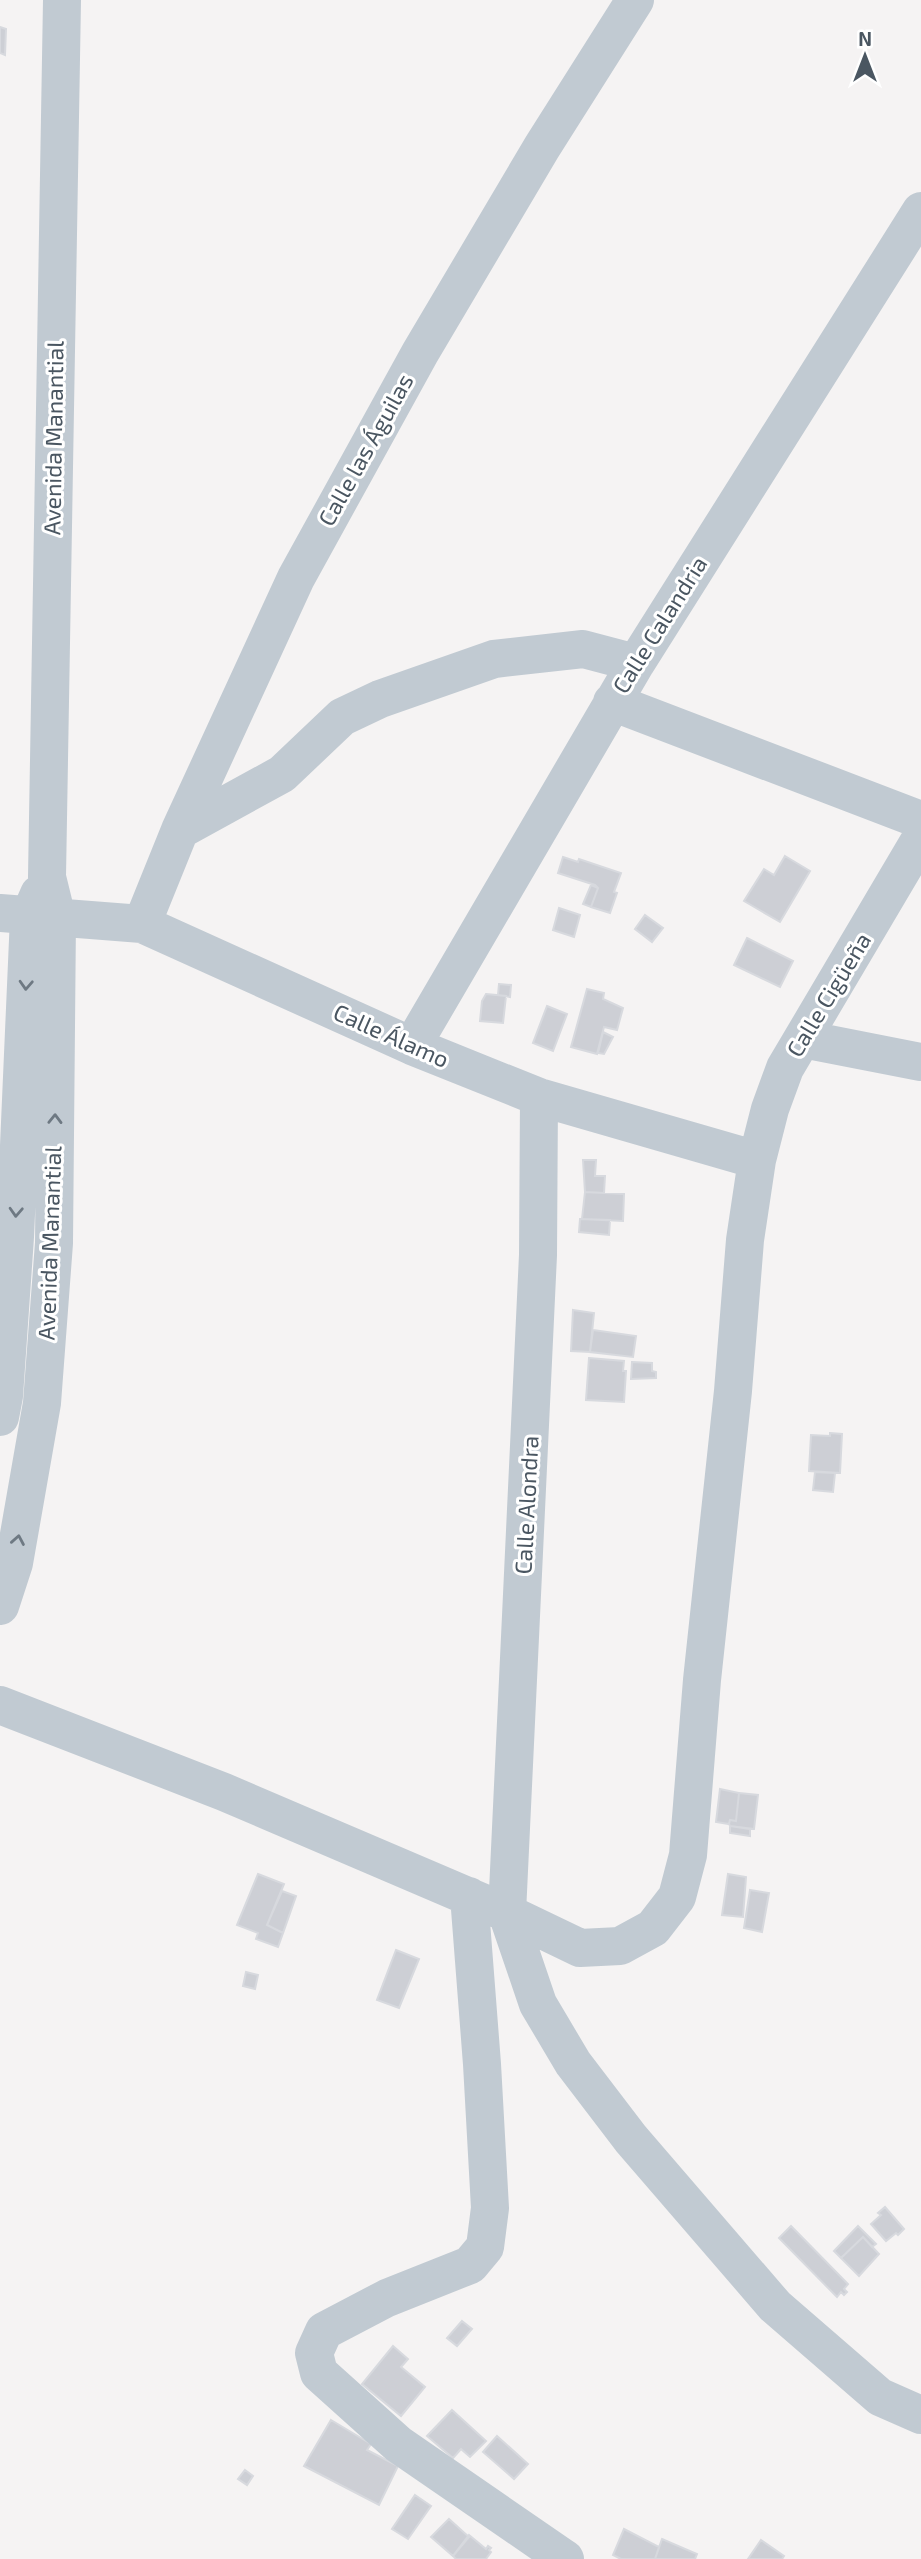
<svg xmlns="http://www.w3.org/2000/svg" width="921" height="2559" font-family="'Exo 2',sans-serif">
	<style>
		.building { fill: #cdcfd5; stroke: #d7d9de; stroke-width: 2 }
		.lines { fill: none; stroke-linecap: round; stroke-linejoin: round }
		.minor { stroke: #c1cad2; stroke-width: 38 }
		.oneway { stroke: #6e7983 }
		.labels { text-anchor: middle; stroke-width: 6; stroke-linejoin: round; paint-order: stroke }
		.street-label { font-size: 23px; fill: #4a5661; stroke: #fff }
	</style>
	<rect width="100%" height="100%" fill="#f5f3f3"/>
	<!-- building -->
	<path class="building" d="M0,27L6,29L5,55L0,53Z
		M785,856L810,871L780,922L744,901L764,869L774,875Z
		M563,857L578,862L579,859L621,873L614,892L617,893L610,913L591,907L598,888L595,885L558,873Z
		M591,885L598,888L591,907L583,904Z
		M559,908L580,915L574,937L553,930Z
		M645,915L663,928L652,942L635,929Z
		M747,938L793,961L780,987L734,965Z
		M499,984L511,985L510,997L498,995Z
		M587,989L604,993L603,999L623,1008L617,1030L604,1027L597,1054L571,1047Z
		M486,994L506,996L503,1023L480,1021L482,1001Z
		M547,1006L567,1014L553,1051L533,1043Z
		M603,1032L613,1037L604,1054L598,1053Z
		M583,1160H596L595,1176H605L604,1193L585,1192Z
		M585,1192L624,1194L623,1221L582,1219Z
		M580,1219L610,1220L609,1235L579,1232Z
		M573,1310L594,1313L590,1352L571,1351Z
		M593,1330L636,1336L633,1357L590,1352Z
		M589,1358L624,1361L623,1371H626L624,1402L586,1400Z
		M632,1362L652,1363V1371L656,1372V1378L631,1379Z
		M830,1433L842,1434L840,1473L809,1471L811,1435L830,1436Z
		M815,1472L835,1473L833,1492L813,1490Z
		M720,1789L739,1793L736,1821L730,1820L729,1824L716,1822Z
		M739,1793L758,1795L754,1829L730,1826L729,1824L730,1820L736,1821Z
		M730,1826L750,1829V1836L730,1833Z
		M258,1874L284,1884L267,1925L283,1933L278,1947L256,1939L258,1933L237,1925Z
		M728,1874L746,1877L743,1917L722,1915Z
		M750,1890L769,1893L762,1932L744,1928Z
		M282,1891L296,1896L283,1933L267,1925Z
		M396,1950L419,1959L399,2008L377,2000Z
		M246,1972L258,1975L255,1989L243,1986Z
		M885,2207L904,2229L898,2235L896,2233L886,2241L871,2224L881,2215L878,2213Z
		M791,2226L848,2284L844,2289L847,2292L844,2295L841,2292L837,2297L779,2238Z
		M858,2226L876,2244L872,2247L863,2237L841,2258L834,2251Z
		M863,2237L879,2254L859,2276L841,2258Z
		M462,2321L472,2329L457,2346L447,2338Z
		M393,2346L408,2359L401,2367L425,2387L401,2416L362,2384Z
		M452,2410L486,2441L470,2457L461,2449L453,2458L427,2436Z
		M331,2420L371,2444L367,2450L398,2466L379,2505L304,2466Z
		M497,2436L528,2464L514,2479L483,2452Z
		M245,2470L253,2476L247,2485L238,2479Z
		M415,2495L431,2506L408,2539L392,2529Z
		M449,2519L469,2537L453,2556L431,2537Z
		M624,2529L659,2547L655,2559H621L613,2555Z
		M469,2535L486,2549L488,2546L491,2548L489,2550L491,2552L486,2559H456L453,2556Z
		M662,2539L697,2554L695,2559H655Z
		M761,2540L784,2556L782,2559H748Z"/>
	<g class="lines">
		<!-- minor -->
		<path class="minor" d="M612,702L921,820
			M180,830L282,774L342,717L380,699L494,659L583,649L636,663
			M0,913L142,924L412,1046L539,1097L757,1160
			M142,924L180,830L296,578L420,353L542,147L635,0
			M803,1039L921,1062
			M412,1046L636,663L921,211
			M539,1097L538,1255L507,1913L538,2004L573,2063L631,2139L775,2306L880,2397L921,2415
			M0,1417L4,1396L15,1237L29,917L39,894
			M0,1606L14,1563L42,1403L54,1243L57,918L47,877L62,0
			M0,1705L224,1792L507,1913L580,1948L620,1946L653,1928L677,1897L688,1855L702,1680L733,1391L745,1240L757,1160L770,1109L785,1068L921,838
			M469,1896L482,2064L490,2208L485,2247L470,2265L387,2298L324,2331L314,2353L319,2373L398,2444L565,2559"/>
	</g>
	<!-- one-way arrows -->
	<defs><path id="oneway-chevron" d="M-2-3.5L2.5 0L-2 3.5" fill="none" stroke-width="1.6" stroke-linecap="round" stroke-linejoin="round" transform="scale(1.75)"/></defs>
	<g class="oneway">
		<use href="#oneway-chevron" transform="translate(26 985) rotate(93)"/>
		<use href="#oneway-chevron" transform="translate(55 1119) rotate(-89)"/>
		<use href="#oneway-chevron" transform="translate(16 1212) rotate(93)"/>
		<use href="#oneway-chevron" transform="translate(18 1540) rotate(-80)"/>
	</g>
	<g class="labels">
		<!-- street labels -->
		<g class="street-label">
			<text transform="translate(54 438) rotate(-89)" y="8">Avenida Manantial</text>
			<text transform="translate(366 450) rotate(-61)" y="8">Calle las Águilas</text>
			<text transform="translate(660 625) rotate(-58)" y="8">Calle Calandria</text>
			<text transform="translate(829 995) rotate(-59)" y="8">Calle Cigüeña</text>
			<text transform="translate(391 1036) rotate(24)" y="8">Calle Álamo</text>
			<text transform="translate(50 1243) rotate(-88)" y="8">Avenida Manantial</text>
			<text transform="translate(527 1505) rotate(-87)" y="8">Calle Alondra</text>
		</g>
	</g>
	<!-- north arrow -->
	<g transform="translate(865 56)" stroke="#ffffff" stroke-width="5" paint-order="stroke">
	<path d="M0-5L12 26L0 18L-12 26Z" fill="#4a5661"/>
	<text y="-10" font-size="19" font-weight="bold" text-anchor="middle" fill="#4a5661">N</text>
	</g>
</svg>
